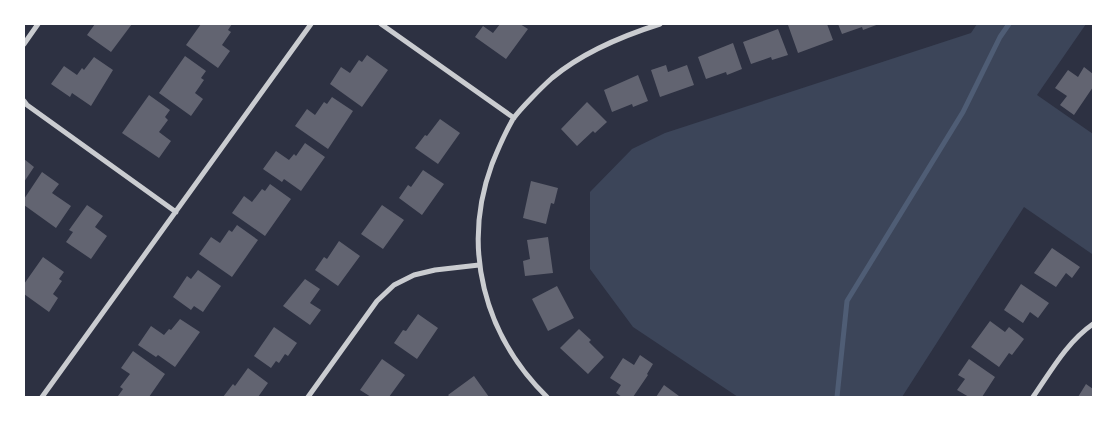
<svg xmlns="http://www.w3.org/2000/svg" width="1117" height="421" font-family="'Noto Serif',serif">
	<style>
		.green { fill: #3c4559 }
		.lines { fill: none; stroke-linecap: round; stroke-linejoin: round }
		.stream { stroke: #4f5d75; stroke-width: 5 }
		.building { fill: #626471 }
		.minor { stroke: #caccd0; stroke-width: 5 }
	</style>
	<rect width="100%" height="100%" fill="#2d3142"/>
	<!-- green -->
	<path class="green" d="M977,24H1086L1037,95L1093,134L1092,254L1024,207L902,397H738L633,327L590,269V192L632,149L665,133L971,33Z"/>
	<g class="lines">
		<!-- stream -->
		<path class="stream" d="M837,397L847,301L963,112L1000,37L1009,24"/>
	</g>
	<!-- building -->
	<path class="building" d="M95,24H132L111,52L87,35Z
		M201,24H232L228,30L231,32L222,45L230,51L218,68L186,45Z
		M500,24H520L528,29L506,59L475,37L483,26L493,33Z
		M792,24H827L833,40L798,53L788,25Z
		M838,24H879L863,30L862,27L842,34Z
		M778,29L788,55L772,60L771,57L751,64L743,42Z
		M733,43L742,69L727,75L726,72L706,79L698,57Z
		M367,55L388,70L362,107L330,84L341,67L350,73L359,60L362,62Z
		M185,56L206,71L201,78L204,80L195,93L203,99L191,116L159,93Z
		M94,57L113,70L91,106L72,93L70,97L51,84L64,66L77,75L82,68L84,70Z
		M666,65L668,72L687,65L694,85L660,97L651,70Z
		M1084,67L1093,74V87L1074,115L1060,105L1067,96L1055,88L1068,70L1078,77Z
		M638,75L648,101L633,107L632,104L612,112L604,90Z
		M149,95L170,110L165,117L168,120L159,132L171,141L159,158L122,133Z
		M332,97L353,111L328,149L295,126L307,109L315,115L324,102L327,104Z
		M587,102L607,122L595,133L593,131L577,146L561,129Z
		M440,119L460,133L438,164L415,148L425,135L427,136Z
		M305,143L325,157L301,191L284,179L282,182L263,169L276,151L289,160L294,154L296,156Z
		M24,159L34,167L24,182Z
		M423,170L444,184L422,215L399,198L408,185L411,187Z
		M42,172L59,184L52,193L71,206L56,228L24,205V199Z
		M531,181L558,188L554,204L551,203L546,224L523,218Z
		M270,184L291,199L265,236L232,213L244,196L252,202L262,189L265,191Z
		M87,205L103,216L95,227L107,236L91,259L66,242L73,232L69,230Z
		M382,205L404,220L383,249L361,234Z
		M237,225L258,240L232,277L199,254L211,237L220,243L229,230L232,232Z
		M548,237L553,273L525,276L523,261L530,259L527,240Z
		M339,241L360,256L338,286L315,270L324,257L327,259Z
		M1052,248L1080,267L1072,278L1066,273L1056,287L1034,273Z
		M43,257L64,272L59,279L62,281L53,294L58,298L49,312L24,294V284Z
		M198,270L221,286L203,312L194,306L191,310L173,297L187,276L191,279Z
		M305,279L320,289L310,303L321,310L310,325L283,306Z
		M1021,284L1049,303L1038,318L1030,312L1023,323L1004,310Z
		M557,286L574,318L548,331L532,299Z
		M418,314L438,328L417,359L394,343L403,330L406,331Z
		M180,319L200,332L175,367L158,355L156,357L138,345L151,326L164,335L169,329L171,330Z
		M990,321L1005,332L1009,327L1024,339L1012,355L1009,353L999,367L971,347Z
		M274,327L297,343L288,356L285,354L279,363L276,361L271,368L254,356Z
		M579,329L591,340L589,342L604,357L588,374L560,348Z
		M133,351L165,374L149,397L118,396L123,389L120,387L130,374L121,368Z
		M640,355L653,364L647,374L648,375L633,397H622L616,393L621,385L610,378L623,358L634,365Z
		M382,359L405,375L389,397H371L360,390Z
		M969,359L995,377L982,397H969L957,390L965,379L958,375Z
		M248,368L268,383L258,397H223L233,384L235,386Z
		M474,376L489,397H450L448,395Z
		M1086,384L1093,389V397H1078Z
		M664,385L679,396L678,397H656Z"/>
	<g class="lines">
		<!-- minor -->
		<path class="minor" d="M381,24L514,118
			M24,44L38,24
			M24,101L27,105L176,212
			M42,397L311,24
			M308,397L377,301L394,285L414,275L435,270L479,265
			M547,397C484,335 461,248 492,164C498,149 505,133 513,119C521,108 542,87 552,78C583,52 622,36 660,24
			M1033,397C1051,371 1067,342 1093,324"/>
	</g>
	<!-- border -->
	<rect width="1117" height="421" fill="none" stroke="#ffffff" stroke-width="50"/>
</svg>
